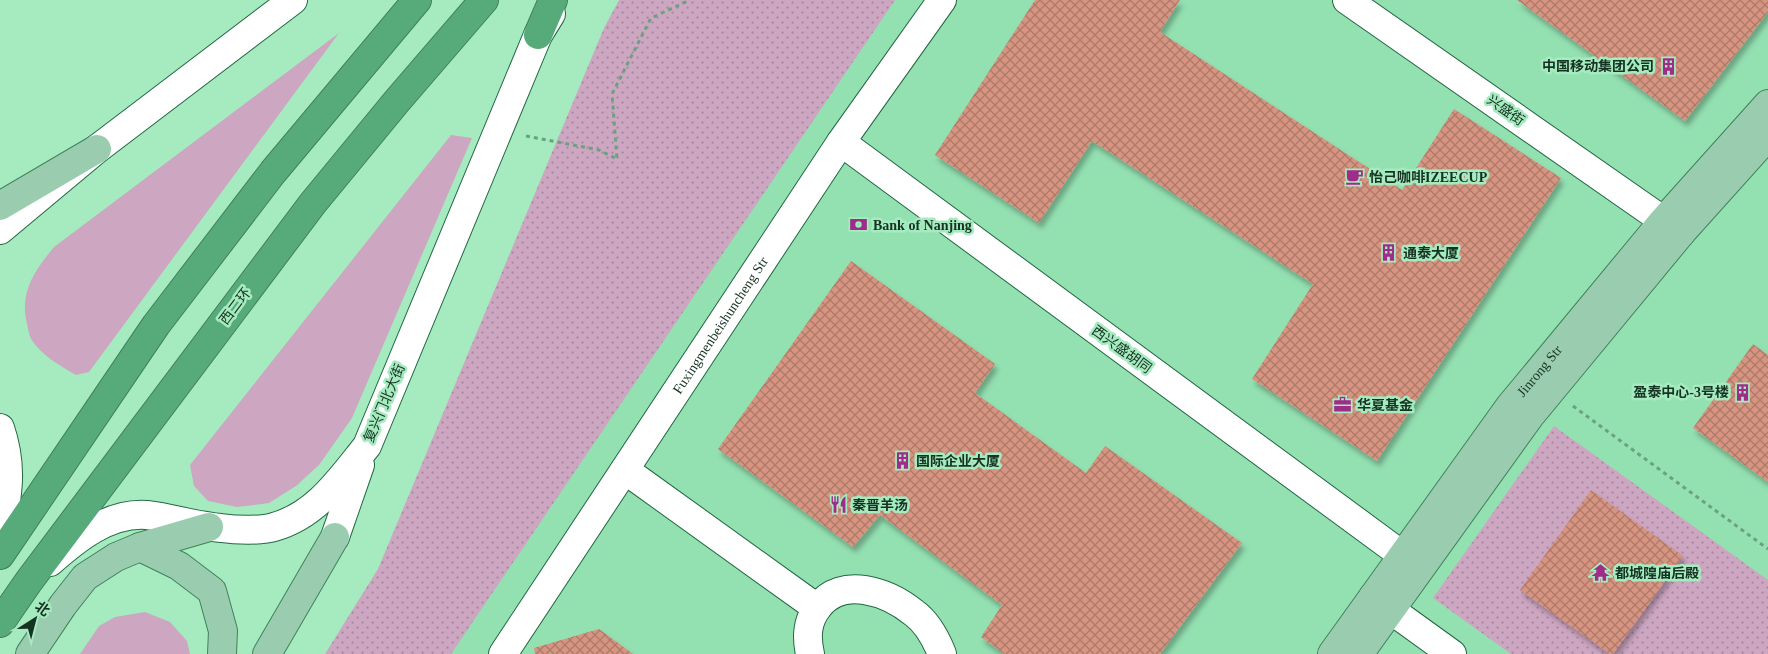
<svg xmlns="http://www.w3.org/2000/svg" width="1768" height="654" font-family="'Times New Roman','Noto Sans SC',serif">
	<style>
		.built { fill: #93e0b1 }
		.grass { fill: #cda6c2 }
		.park { fill: url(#park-dots) }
		.building { fill: url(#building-cross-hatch); filter: url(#shadow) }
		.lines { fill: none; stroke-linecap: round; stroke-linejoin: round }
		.minor-casing { stroke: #226843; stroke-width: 30 }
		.major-casing { stroke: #40815c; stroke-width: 30 }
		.highway-casing { stroke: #40815c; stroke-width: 30 }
		.path { stroke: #6ca180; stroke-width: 3; stroke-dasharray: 4 4; stroke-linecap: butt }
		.minor { stroke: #fff; stroke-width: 28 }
		.major { stroke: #9acdb0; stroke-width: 28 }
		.highway { stroke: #57ab7b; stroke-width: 28 }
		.labels { text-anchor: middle; stroke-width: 5; stroke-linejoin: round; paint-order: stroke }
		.poi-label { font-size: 14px; font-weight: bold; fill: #163222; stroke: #a5ebbf; text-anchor: start }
		.street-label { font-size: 14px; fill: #163222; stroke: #a5ebbf }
	</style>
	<defs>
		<pattern id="park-dots" width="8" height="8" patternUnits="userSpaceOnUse" patternTransform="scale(1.25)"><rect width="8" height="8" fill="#cda6c2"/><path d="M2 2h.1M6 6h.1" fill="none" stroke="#a5889d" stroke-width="1.8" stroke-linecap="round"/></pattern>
		<pattern id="building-cross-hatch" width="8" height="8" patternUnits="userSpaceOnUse" patternTransform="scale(1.25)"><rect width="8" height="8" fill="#d79481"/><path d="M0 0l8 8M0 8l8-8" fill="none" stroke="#ad7969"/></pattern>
		<filter id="shadow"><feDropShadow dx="3" dy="5.5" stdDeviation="2.5" flood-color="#0004"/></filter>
	</defs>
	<rect width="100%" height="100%" fill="#a5ebbf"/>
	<!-- built -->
	<path class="built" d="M873,0H1768V654H381Z"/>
	<!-- grass -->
	<path class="grass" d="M339,33L89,372L76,375C60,366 41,355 31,339C29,335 28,328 27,324C19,292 35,270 54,247Z
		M451,135L472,138L352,418L319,465L296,486L269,503L237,507L208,501L194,486L190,465Z
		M145,612L170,622L187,641L190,654H80L99,626L115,617Z"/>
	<!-- park -->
	<path class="park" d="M619,0H895L451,654H325L378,569L604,28Z
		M1554,426L1768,580V654H1511L1433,598Z"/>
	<!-- building -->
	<path class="building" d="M1035,0H1180L1160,32L1402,190L1454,109L1561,178L1377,461L1252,379L1313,284L1092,141L1039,223L935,155Z
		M1517,0H1768V12L1685,121Z
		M851,261L995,364L975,393L1086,473L1105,446L1242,543L1160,654H1004L981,637L1002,605L880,515L853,547L718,449Z
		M1753,344L1768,355V482L1693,428Z
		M1591,490L1683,556L1613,654H1610L1520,590Z
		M599,629L633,654H535L534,648Z"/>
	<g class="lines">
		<defs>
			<g id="minor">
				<path d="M1347,0L1681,233"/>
				<path d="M841,142L1402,555"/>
				<path d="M0,230L97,149L293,0"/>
				<path d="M0,428C14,469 7,497 0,538"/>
				<path d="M625,470L817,608"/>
				<path d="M335,537L360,465"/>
				<path d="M50,562C76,539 109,512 147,515C172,518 196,526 221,528C235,530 262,531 274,527C317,515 341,478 367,446L538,35L551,14"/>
				<path d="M1373,597L1452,654"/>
				<path id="s1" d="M503,654L841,142L942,0"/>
				<path d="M810,654C806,636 807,621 818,607C842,575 888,592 914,613C928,623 936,639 942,654"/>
			</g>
			<g id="major">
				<path d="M0,206L97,149"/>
				<path d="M140,547L209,527"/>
				<path d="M30,654L63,605L85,577L116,557L140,547L179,566L212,591L223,631L222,654"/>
				<path d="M267,654L335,537"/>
				<path id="s2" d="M1332,654L1510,406L1664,220L1768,104"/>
				<path d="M1359,654L1530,416L1681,233L1768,136"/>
			</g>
			<path id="highway" d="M538,35L553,0
				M0,555L156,325L273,172L417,0
				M0,623L29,581L313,203L397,101L484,0"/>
		</defs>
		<!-- minor casing -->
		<use href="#minor" class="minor-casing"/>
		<!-- major casing -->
		<use href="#major" class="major-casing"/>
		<!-- highway casing -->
		<use href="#highway" class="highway-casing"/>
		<!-- path -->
		<path class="path" d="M526,136L599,150L617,159L612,94L651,18L690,0
			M1573,406L1768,549"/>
		<!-- minor -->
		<use href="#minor" class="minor"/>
		<!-- major -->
		<use href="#major" class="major"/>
		<!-- highway -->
		<use href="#highway" class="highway"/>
	</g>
	<!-- icons -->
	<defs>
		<symbol id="building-bare" viewBox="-9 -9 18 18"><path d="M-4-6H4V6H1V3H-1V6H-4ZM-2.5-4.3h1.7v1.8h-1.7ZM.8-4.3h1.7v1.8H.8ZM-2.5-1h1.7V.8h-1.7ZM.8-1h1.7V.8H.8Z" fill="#9e2c88" stroke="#a5ebbf" stroke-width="2.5" paint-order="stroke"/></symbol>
		<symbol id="cafe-bare" viewBox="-9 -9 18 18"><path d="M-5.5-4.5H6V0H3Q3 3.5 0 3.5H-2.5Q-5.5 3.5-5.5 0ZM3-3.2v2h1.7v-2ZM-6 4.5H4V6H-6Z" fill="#9e2c88" stroke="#a5ebbf" stroke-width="2.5" paint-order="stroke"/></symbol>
		<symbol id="bank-bare" viewBox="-9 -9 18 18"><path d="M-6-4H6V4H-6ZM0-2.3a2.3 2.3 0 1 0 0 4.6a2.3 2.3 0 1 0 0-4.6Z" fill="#9e2c88" stroke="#a5ebbf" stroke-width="2.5" paint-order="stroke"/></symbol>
		<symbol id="office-bare" viewBox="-9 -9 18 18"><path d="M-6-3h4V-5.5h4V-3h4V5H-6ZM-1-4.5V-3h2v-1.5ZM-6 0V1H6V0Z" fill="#9e2c88" stroke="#a5ebbf" stroke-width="2.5" paint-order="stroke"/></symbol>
		<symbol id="restaurant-bare" viewBox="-9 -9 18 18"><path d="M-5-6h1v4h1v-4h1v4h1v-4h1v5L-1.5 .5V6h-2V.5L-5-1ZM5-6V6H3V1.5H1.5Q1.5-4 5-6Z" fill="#9e2c88" stroke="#a5ebbf" stroke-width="2.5" paint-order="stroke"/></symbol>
		<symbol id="temple-bare" viewBox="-9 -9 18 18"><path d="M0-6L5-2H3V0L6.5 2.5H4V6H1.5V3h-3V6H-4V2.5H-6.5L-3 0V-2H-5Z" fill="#9e2c88" stroke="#a5ebbf" stroke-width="2.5" paint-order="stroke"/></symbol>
	</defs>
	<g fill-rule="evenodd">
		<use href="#building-bare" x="1656" y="54" width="25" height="25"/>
		<use href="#cafe-bare" x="1342" y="164" width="25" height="25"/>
		<use href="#bank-bare" x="846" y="212" width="25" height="25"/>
		<use href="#building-bare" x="1376" y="240" width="25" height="25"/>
		<use href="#building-bare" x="1730" y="380" width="25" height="25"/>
		<use href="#office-bare" x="1330" y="392" width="25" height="25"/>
		<use href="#building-bare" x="890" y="448" width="25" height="25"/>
		<use href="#restaurant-bare" x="826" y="492" width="25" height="25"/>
		<use href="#temple-bare" x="1588" y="560" width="25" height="25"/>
	</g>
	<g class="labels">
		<!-- poi labels -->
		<g class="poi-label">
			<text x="1654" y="71" text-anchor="end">中国移动集团公司</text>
			<text x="1369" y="182">怡己咖啡IZEECUP</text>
			<text x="873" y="230">Bank of Nanjing</text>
			<text x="1403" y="258">通泰大厦</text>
			<text x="1729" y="397" text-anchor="end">盈泰中心-3号楼</text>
			<text x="1357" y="410">华夏基金</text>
			<text x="916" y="466">国际企业大厦</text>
			<text x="852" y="510">秦晋羊汤</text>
			<text x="1615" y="578">都城隍庙后殿</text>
		</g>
		<!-- street labels -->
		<g class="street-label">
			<text transform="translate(1506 110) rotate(35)" y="5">兴盛街</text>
			<text transform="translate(235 306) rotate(-53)" y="5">西二环</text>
			<text dy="5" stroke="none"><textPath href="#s1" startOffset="394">Fuxingmenbeishuncheng Str</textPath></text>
			<text transform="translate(1122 349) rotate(36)" y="5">西兴盛胡同</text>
			<text dy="5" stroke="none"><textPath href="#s2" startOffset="351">Jinrong Str</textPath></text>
			<text transform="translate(384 403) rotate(-67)" y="5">复兴门北大街</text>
		</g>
	</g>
	<!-- north arrow -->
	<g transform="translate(35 619) rotate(36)" stroke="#a5ebbf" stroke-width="4" paint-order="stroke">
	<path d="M0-4L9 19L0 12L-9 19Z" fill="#163222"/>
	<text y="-8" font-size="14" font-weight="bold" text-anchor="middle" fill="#163222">北</text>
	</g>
</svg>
